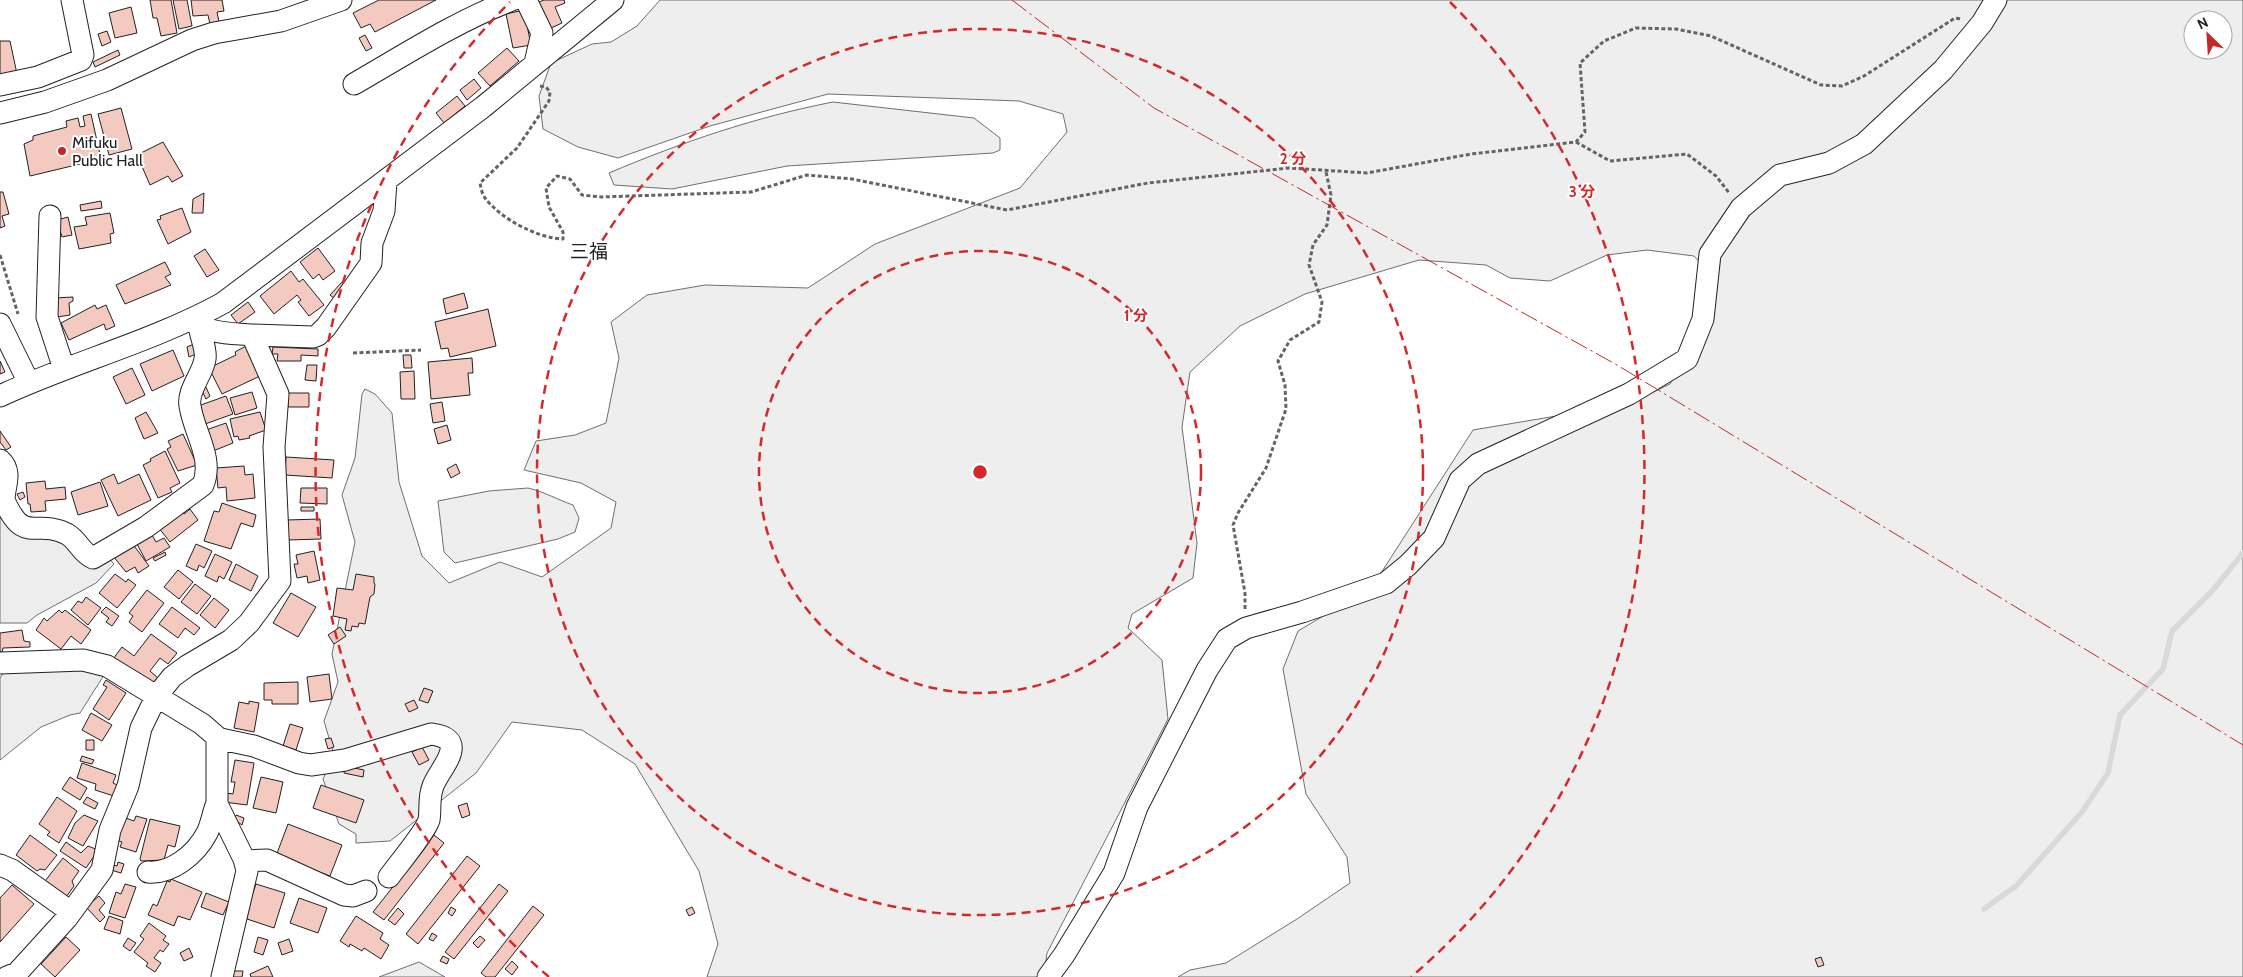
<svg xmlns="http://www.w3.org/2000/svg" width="2243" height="977" font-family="Cabin,'Noto Sans JP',sans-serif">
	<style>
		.green { fill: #eee; stroke: #6f6f6f; fill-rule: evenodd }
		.parking { fill: #ededed; stroke: #6f6f6f }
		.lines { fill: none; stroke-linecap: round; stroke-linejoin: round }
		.stream { stroke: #d9d9d9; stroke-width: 5.5 }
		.building { fill: #f3c9c0; stroke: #222 }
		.minor-casing { stroke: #222; stroke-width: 23 }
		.path { stroke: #646464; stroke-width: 3; stroke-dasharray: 4 2.5; stroke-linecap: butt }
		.minor { stroke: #fff; stroke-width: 21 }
		.power { stroke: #c62828; stroke-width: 1; stroke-dasharray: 18 4 2.5 4; stroke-linecap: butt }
		.ring { fill: none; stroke: #d62828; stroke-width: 2.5; stroke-dasharray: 9 6 }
		.poi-dot { fill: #c62828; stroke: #fff; stroke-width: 2 }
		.labels { text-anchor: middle; stroke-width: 4; stroke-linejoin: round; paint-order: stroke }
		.poi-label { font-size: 16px; fill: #222; stroke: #fff; text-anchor: start }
		.quarter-label { font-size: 19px; fill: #222; stroke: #fff }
		.centre { fill: #d62828; stroke: #fff; stroke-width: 2.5 }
		.ring-label { font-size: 15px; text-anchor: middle; font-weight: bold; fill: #d62828; stroke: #fff; stroke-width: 4; stroke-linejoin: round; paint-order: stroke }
	</style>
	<rect width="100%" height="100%" fill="#fff"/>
	<!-- green -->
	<path class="green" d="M660,0H2243V977H1178L1190,970L1226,963L1297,919L1350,883L1347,857L1306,794L1283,669L1298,631L1372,587L1473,430L1628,404L1670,384L1711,320L1708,271L1694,256L1647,250L1607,255L1550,281L1510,278L1486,265L1419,260L1305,294L1240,326L1190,372L1182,427L1197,543L1193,578L1132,614L1128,628L1162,660L1168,719L1047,953L1044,977H707L718,944L699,871L635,764L582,730L512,722L476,773L390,841L356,843V834L339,824L323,779L334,755L324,721L338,682L332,654L355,542L342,495L355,458L362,394L365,389L375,394L392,413L399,482L422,556L449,583L500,562L542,577L611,528L616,502L581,483L524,470L536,441L575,435L606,423L619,358L611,322L647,295L705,285L808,288L875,244L1020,188L1067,132L1063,114L1019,101L828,94L710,126L618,158L578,147L543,129L539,96L551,63L592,44L611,42L637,26ZM2193,20H2223V50H2193Z
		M833,102L974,118L1000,138V150L993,153L787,166L672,189L614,185L609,173C682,142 756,117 833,102Z
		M528,488C545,492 558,500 573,505L579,518L575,532L558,539L455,563L444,552L438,501L489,491Z
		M419,962L445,977H379Z"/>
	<!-- parking -->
	<path class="parking" d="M0,502L45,535L106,555L114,564L96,583L37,615L27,623H0Z
		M59,666L104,675L80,713L70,715L41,727L0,760V678L5,670Z"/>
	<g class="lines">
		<!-- stream -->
		<path class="stream" d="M1984,909L2016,886L2082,812L2108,773L2120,715L2163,669L2172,631L2213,590L2243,553"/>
	</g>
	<!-- building -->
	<path class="building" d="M150,0H171L177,33L161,36L157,18H153Z
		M173,0H187L192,26L179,29Z
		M191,0H222L224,11L217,12L219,22L210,24L208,15L193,16Z
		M379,0H436L375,32L370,24L361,28L353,13Z
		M544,0H564L565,3L555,7L562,23L551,28L539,2Z
		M131,7L137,33L115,38L109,13Z
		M524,10L531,45L513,48L506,14Z
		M107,31L111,42L102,46L98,34Z
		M365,35L372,48L366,51L359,38Z
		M0,41H10L17,74L0,77Z
		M507,48L519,61L490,86L478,73Z
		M118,50L120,55L95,67L93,62Z
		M474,79L481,88L467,100L460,90Z
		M457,96L465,106L444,123L436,113Z
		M121,108L132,149L109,155L98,114Z
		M91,114L101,159L30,176L24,144L33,140V136L67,127L66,121L78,118L80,127L85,126L83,116Z
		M163,142L183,176L172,182L168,176L150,185L137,155Z
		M0,192H3L9,214L2,216L5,226L0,228Z
		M204,193L203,213H192L193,199Z
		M101,201L102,208L81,211L80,205Z
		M182,208L191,232L168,244L157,220L161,219L160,216Z
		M110,213L114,233L110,234L111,243L79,249L74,227L87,225L85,217Z
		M68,217L72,235L62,237L57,220Z
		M318,248L335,271L323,280L319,274L313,279L300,262Z
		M205,249L219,270L207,277L194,256Z
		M165,262L171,274L165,277L171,285L125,304L116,285Z
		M291,271L299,282L303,279L324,305L309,316L298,302L301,300L297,295L274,314L260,296Z
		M343,281L348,285L335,299L330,295Z
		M464,293L468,308L446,314L443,299Z
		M73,297V301L69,303L70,315L57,317L55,298Z
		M248,302L255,312L238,324L231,315Z
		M95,305L97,309L106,305L115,326L106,330L104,324L69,340L61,323Z
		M488,309L496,346L450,357L448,348L441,349L435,322Z
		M194,344L198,353L189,357L187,347Z
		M246,346L260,376L222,394L209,368L236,355L235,352Z
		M273,347L318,349V356L301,355V361H277L278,354H272Z
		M173,350L184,376L152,391L140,364Z
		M403,355H411L412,368H404Z
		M472,358L473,373H468L470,395L431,399L428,362Z
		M0,361L5,372L0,374Z
		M307,365H317L316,381L305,380Z
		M132,368L145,395L126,404L113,377Z
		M414,371L415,399H401L400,372Z
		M204,383L210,396L206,399L199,385Z
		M252,392L257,408L235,415L230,398Z
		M288,393H309V407H288Z
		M226,396L233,414L205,424L198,406Z
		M442,402L445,421L433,423L430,404Z
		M146,412L158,433L144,439L135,418Z
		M260,412L266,430L249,436L250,438L239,440L238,436L234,437L230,419Z
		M226,423L233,443L213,451L206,430Z
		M447,425L451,440L438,444L434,429Z
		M0,431L11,447L6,450L0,442Z
		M183,434L197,465L178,471L167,449L171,447L168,441Z
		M165,451L180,483L170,488L172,492L158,498L143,465L151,461L150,459Z
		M286,457L334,460L332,478L285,475Z
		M456,464L460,473L451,478L447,469Z
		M244,466L245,475L253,474L255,498L227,501L226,487L218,488L216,468Z
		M114,474L118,484L139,474L151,500L118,516L101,480Z
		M45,481L46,489L65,487L66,499L45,501L46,511L31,512L30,504H28L26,483Z
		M100,482L108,506L78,515L71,492Z
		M301,488H327V504L300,503Z
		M23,492L25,497L20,500L17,494Z
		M222,503L256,515L253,527L241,523L231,549L204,541L214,511L219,512Z
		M301,507H314V511H301Z
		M190,509L198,520L170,542L158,527L180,510L184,514Z
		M320,519L321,539L287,540L286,520Z
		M152,535L156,542L164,538L170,547L146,561L137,544Z
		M132,543L149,566L138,573L135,567L126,572L113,556Z
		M196,544L212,551L204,568L199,565L197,571L186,566Z
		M314,551L320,580L308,583L307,576L297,578L294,564H298L296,555Z
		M165,552L166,555L155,561L153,558Z
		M215,554L232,562L224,579L219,576L217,582L205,576Z
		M236,564L258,576L251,591L229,580Z
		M178,570L193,582L179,599L164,587Z
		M115,574L126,582L128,579L136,585L117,608L99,593Z
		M356,574L374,577V583L375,584L374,594L370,597L365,624L359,623L358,627L352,626L351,631L345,630L347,619L333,616L337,588L353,590Z
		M195,584L211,596L197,614L181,602Z
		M147,590L164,603L142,632L129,622L133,616L129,613Z
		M291,593L316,607L298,637L273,623Z
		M86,597L101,608L88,625L71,610L78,601L82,603Z
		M214,598L229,610L215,628L200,615Z
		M106,607L119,616L112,626L106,622L109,618L101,612Z
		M172,607L200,628L194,635L185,628L178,638L159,624Z
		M59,610L62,613L65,610L91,630L81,644L71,636L61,649L36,630L44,618L47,621Z
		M340,627L346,636L334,644L328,635Z
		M22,630L24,641L30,642V647L3,648L2,652H0V633Z
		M151,634L177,653L168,664L160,658L150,671L158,678L153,683L113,659L122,647L134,656Z
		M329,674L332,699L310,702L307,677Z
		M106,680L126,693L109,720L93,709L107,687L103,685Z
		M298,682V704H272V700H264V683Z
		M424,688L433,691L428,703L419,700Z
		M414,700L418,708L409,712L405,704Z
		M249,701L259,703L254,732L234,728L239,702L249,704Z
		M91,713L112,725L102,741L82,730Z
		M290,724L303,728L296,750L283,746Z
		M331,738L334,747L328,749L325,739Z
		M86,740H94V750H86Z
		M422,747L429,760L419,765L412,752Z
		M82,756L94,760L92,764L80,761Z
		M235,760L254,763L247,805L224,802L226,793L233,794L235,782H231Z
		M82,763L116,775L113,783L117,785L114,796L95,790L96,784L77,778Z
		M345,766L364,770L363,777L344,773Z
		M70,777L87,788L80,800L62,789Z
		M261,777L283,782L276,813L253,808Z
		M321,785L364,800L356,823L313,808Z
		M57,797L77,811L59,843L47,835L50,832L39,824Z
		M87,797L98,803L95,809L83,803Z
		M467,803L470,815L462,818L458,806Z
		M84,815L98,821L83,846L68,838L75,823Z
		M236,815L244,818L242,825L234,819Z
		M136,816L147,819L136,852L120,847L122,842L115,840L123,817L134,821Z
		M150,819L180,826L175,847L168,845L164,860L141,861L140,859Z
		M288,824L342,845L330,876L276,856Z
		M30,835L57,855L45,870L40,869L37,871L16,855Z
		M434,835L444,843L384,920L373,912Z
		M66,842L81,853L88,846L98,850L86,868L60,851Z
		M467,856L480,866L418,944L406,934Z
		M63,858L79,871L72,881L74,886L66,897L45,881Z
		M118,862L124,864L121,873L111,870L113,865L117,866Z
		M171,879L202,892L190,920L178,916L174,926L148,915L153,904L157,906L167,881L170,882Z
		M125,884L136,887L125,918L109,913L116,892L121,894Z
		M256,884L285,893L274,928L244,918Z
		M499,884L508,891L454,959L445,952Z
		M12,885L34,904L0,942V898Z
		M206,893L229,902L223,915L201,907Z
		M99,896L105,903L99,910L105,917L100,922L86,907Z
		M299,898L327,908L318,933L290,923Z
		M533,906L544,915L495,977H486L481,973Z
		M451,907L456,910L452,916L448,913Z
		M692,907L695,913L689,916L686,910Z
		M398,908L404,914L395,925L388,920Z
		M109,916L123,921L120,934L104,929Z
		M356,916L383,933L380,939L389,945L381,959L364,948L362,951L350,944L349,947L340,941Z
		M149,923L166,936L163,940L169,944L163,952L160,950L154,958L161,963L155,972L146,966L148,963L134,952L144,939L140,936Z
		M432,933L437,936L433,941L429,939Z
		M480,936L485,940L478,948L473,943Z
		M66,937L80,950L55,977L41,964Z
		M258,937L268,940L263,955L254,952Z
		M128,938L136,943L130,951L123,946Z
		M289,939L293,951L282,955L278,943Z
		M189,948L193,957L184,961L180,953Z
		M443,956L449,959L447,964L440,961Z
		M1821,957L1824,965L1818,967L1815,959Z
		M512,961L518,967L512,975L505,969Z
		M268,966L273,977H251L250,974Z
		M229,971H243L242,977H229Z"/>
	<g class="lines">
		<defs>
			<path id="minor" d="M526,0L542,33L535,63
				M354,84C406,54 457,21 512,0
				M0,85L38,77L81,60L83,55L72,0
				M0,113L45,102L107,80L192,40L214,33L281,21L341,0
				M50,216L47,317L64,369
				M0,324L29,383
				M252,335L313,337L318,335L326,327L371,263L372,243L384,211L386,181
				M0,396C73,362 152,342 223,303L483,107L613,0
				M0,460C13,472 4,486 4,500C24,546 36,518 67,534C78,540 81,553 93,558L146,527L203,485C214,458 194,433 190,406C187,390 203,374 205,359C207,349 200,336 199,325
				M0,663L83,660L107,666L202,724L217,737V804L244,859L247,871L222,977
				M216,738L254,746L299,763L311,765L345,760L431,734C472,739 439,769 433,786C428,799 431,810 429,820C426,831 397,866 389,877
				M245,861L267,860L344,895L353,896L366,891
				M0,865L12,870L71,912
				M148,872C172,874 196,854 207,833C212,823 213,812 217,803
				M7,977L17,973L67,918L102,870L110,830L128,786L141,728L156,697L172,677L187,666L231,640L249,623L280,581L274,447L278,394L252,335C233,333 207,335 194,319
				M1048,977L1064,955L1114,873L1137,807L1207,670L1227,639L1246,628L1302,612L1386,583L1408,565L1434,538L1460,480L1478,464L1629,394L1687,359L1703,319L1710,254L1741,208L1780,175L1829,163L1864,144L1943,70L1982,23L1996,0"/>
		</defs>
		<!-- minor casing -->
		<use href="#minor" class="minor-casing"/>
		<!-- path -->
		<path class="path" d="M540,86L546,87L550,92L549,101L517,148L480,183C481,188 482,194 485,198C501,219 537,238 563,239V232L549,207L546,188L557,176L570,179L582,195L601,197L751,192L807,175L852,179L1007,210L1148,183L1289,168L1367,173L1471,154L1576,142L1585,132L1580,63L1604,41L1636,28L1676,29L1711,36L1821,85L1842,86L1864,76L1955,18L1961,19
			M1576,142L1610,161L1687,154L1716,176L1730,194
			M0,255L18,314
			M353,353L421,350
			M1245,609V593L1233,525L1238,513L1266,468L1286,409L1285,385L1278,361L1290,340L1319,322L1322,302L1309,265L1313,245L1327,225L1331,195L1326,172"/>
		<!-- minor -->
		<use href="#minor" class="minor"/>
		<!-- power -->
		<path class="power" d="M1012,0L1154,108L1617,365L2243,745"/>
	</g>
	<!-- distance rings -->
	<g class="ring">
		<circle cx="980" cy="472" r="221"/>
		<circle cx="980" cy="472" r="443"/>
		<path d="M549 977A664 664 0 0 1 510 2M1450 2A664 664 0 0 1 1411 977"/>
	</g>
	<!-- markers -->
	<circle class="poi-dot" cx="62" cy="151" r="5"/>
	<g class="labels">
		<!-- poi labels -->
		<g class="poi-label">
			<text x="72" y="148">Mifuku<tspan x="72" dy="18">Public Hall</tspan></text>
		</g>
		<!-- quarter labels -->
		<g class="quarter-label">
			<text x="589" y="258">三福</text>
		</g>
	</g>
	<circle cx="980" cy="472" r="8" class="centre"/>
	<g class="ring-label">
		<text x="1293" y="164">2 分</text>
		<text x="1582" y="197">3 分</text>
		<text x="1136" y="321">1 分</text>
	</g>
	<!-- north arrow -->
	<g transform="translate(2208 35) rotate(335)"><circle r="24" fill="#ffffff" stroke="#a7a7a7"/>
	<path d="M0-4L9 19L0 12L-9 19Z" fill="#c62828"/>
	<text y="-8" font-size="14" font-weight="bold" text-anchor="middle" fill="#222222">N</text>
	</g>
</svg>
